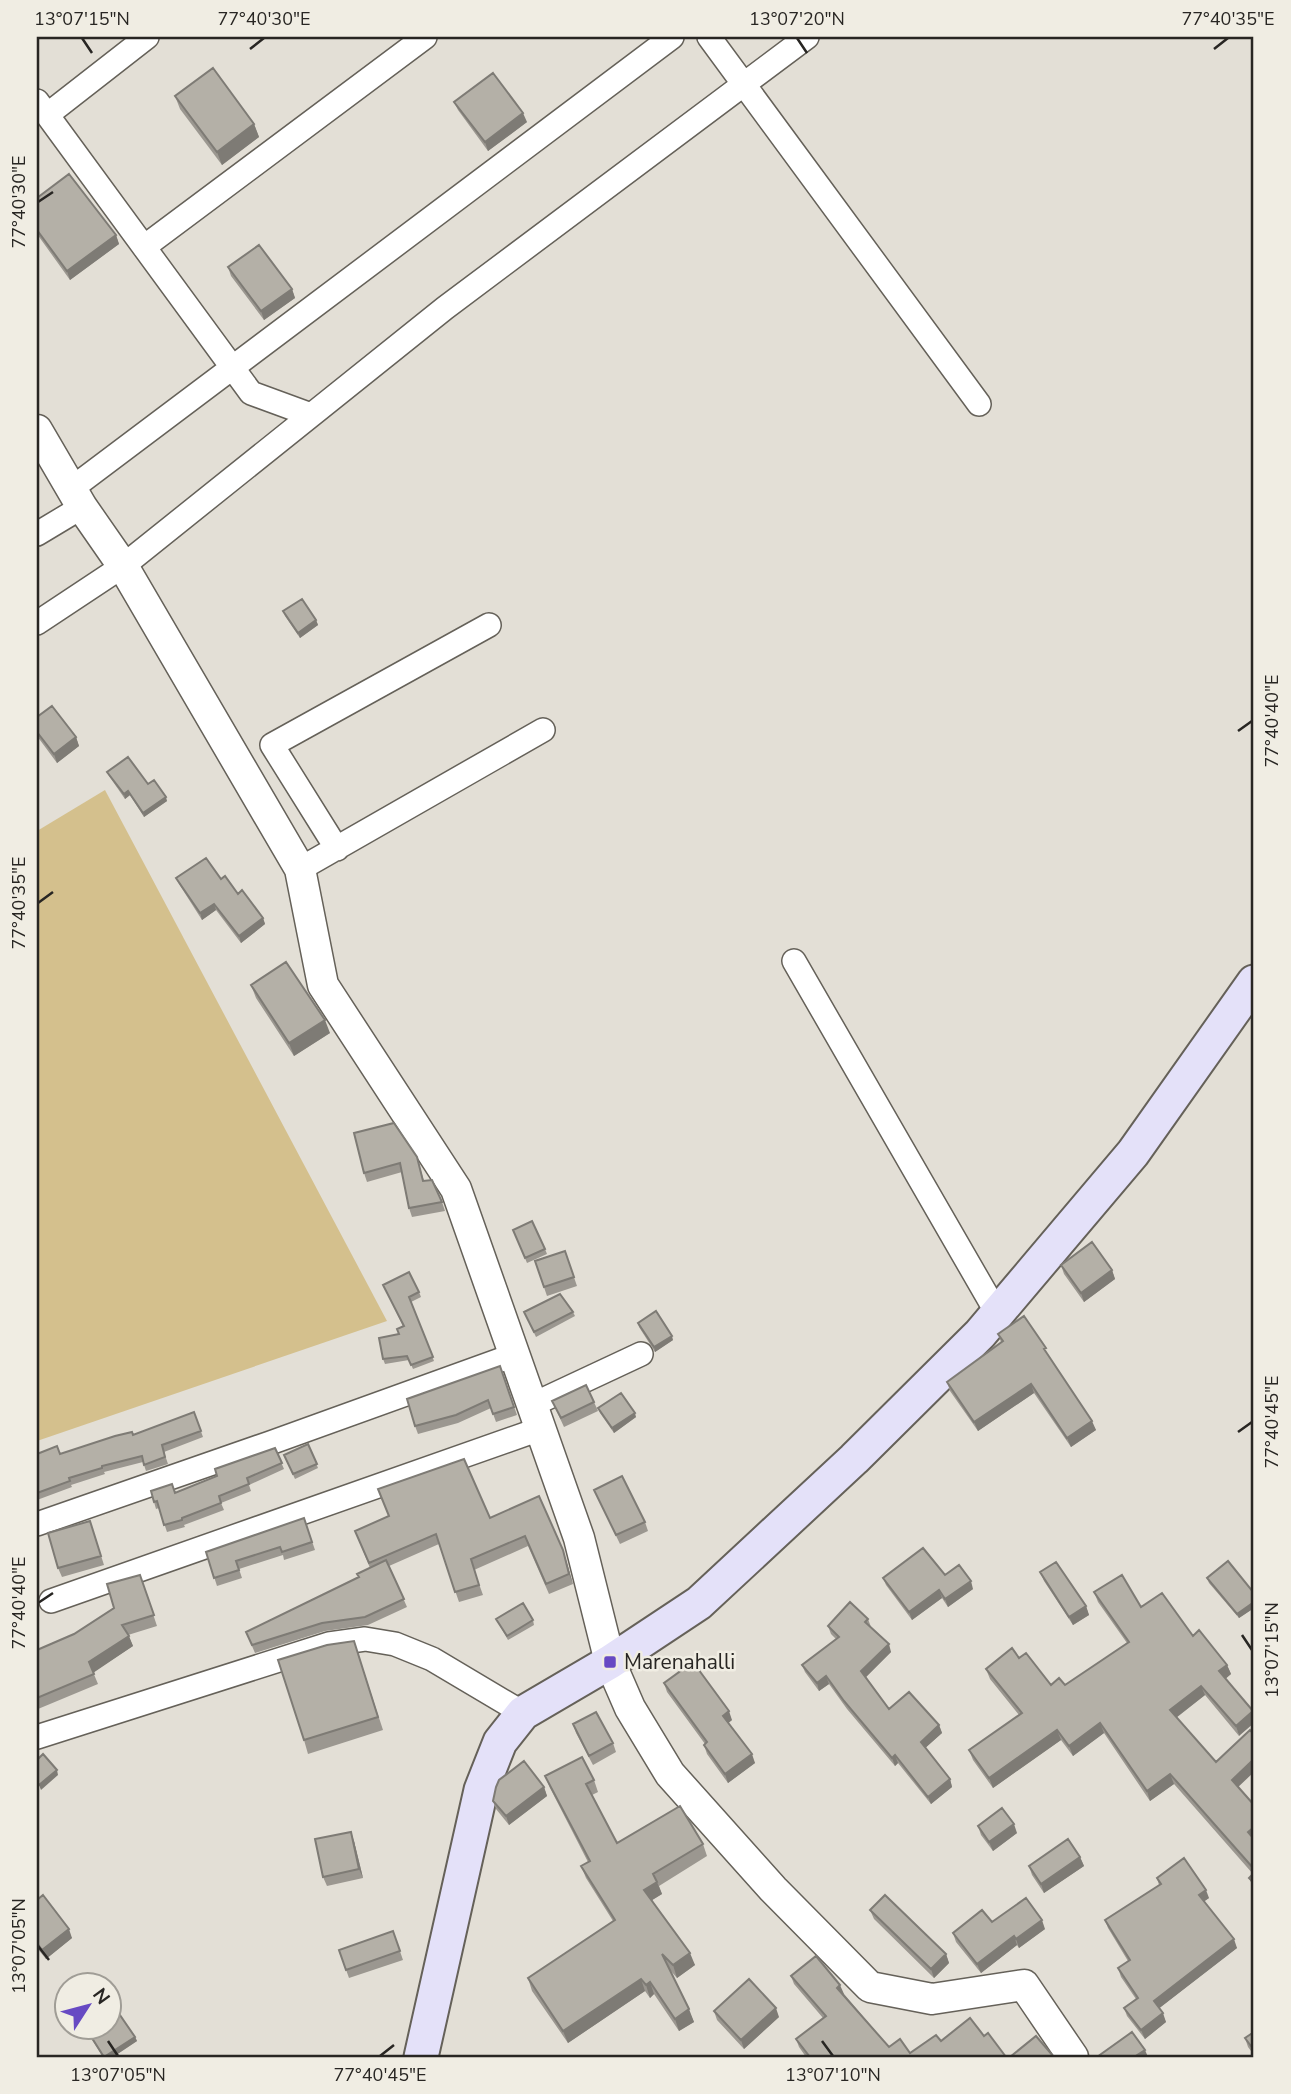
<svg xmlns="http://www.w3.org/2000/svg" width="1291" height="2094" font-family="'Nunito Sans',sans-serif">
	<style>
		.green { fill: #d4c08d }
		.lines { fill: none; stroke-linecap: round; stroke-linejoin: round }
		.minor-casing { stroke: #656159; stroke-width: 26 }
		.tertiary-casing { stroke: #656159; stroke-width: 33 }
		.secondary-casing { stroke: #656159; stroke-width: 37 }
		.minor { stroke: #fff; stroke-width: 23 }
		.tertiary { stroke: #fff; stroke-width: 30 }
		.secondary { stroke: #e4e1f9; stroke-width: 33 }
		.wall { fill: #9b9790 }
		.shaded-wall { fill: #7e7b75 }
		.building { fill: #b4b0a7; stroke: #7e7b75; stroke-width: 2 }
		.ticks { fill: none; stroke: #282623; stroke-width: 2.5 }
		.poi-dot { fill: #674ac3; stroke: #f0ede3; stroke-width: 2.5 }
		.labels { text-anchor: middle; stroke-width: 5; stroke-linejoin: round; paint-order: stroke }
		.poi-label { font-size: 21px; fill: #282623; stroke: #f0ede3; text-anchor: start }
		.neatline { fill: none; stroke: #282623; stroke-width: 2.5 }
		.ticks-label { font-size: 18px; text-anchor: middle; fill: #282623 }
	</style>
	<rect width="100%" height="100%" fill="#e3dfd6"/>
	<!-- green -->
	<path class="green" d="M105,790L387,1321L37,1441V831Z"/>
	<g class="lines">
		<defs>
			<path id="minor" d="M709,37L979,404
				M37,101L251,393L311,415
				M47,115L147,37
				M144,247L425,37
				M71,489L672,37
				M37,534L82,507
				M37,623L123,566L445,308L807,37
				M337,849L272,745L489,625
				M300,869L543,730
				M794,961L997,1313
				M532,1405L641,1354
				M37,1524L270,1443L514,1355
				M51,1601L540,1429
				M37,1737L329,1644L365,1639L395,1644L432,1659L523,1713"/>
			<path id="tertiary" d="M37,430L82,507L123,566L300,869L323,985L456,1189L579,1538L610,1662L630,1708L670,1774L773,1889L870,1987L932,1999L1024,1985L1073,2057"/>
			<path id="secondary" d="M421,2057L481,1790L500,1742L523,1713L610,1662L699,1603L854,1459L980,1334L1133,1153L1254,982"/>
		</defs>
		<!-- minor casing -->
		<use href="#minor" class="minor-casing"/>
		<!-- tertiary casing -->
		<use href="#tertiary" class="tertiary-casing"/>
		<!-- secondary casing -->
		<use href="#secondary" class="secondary-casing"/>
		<!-- minor -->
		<use href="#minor" class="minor"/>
		<!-- tertiary -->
		<use href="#tertiary" class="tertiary"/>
		<!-- secondary -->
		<use href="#secondary" class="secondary"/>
	</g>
	<!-- wall -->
	<path class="wall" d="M175,96L254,124L259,137L222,165L180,109Z
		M454,102L527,122L488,151L458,110Z
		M37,198L116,235L119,244L70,280L37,234Z
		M228,267L292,289L295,298L264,320L231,276Z
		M283,611L316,620L318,625L300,638L285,616Z
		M37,717L76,737L79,746L57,763L37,736Z
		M107,772L148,784L167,801L144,817L130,795L125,799L109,776Z
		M176,878L238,894L263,918L265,924L241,943L216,910L202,920L179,884Z
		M251,985L330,1033L294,1056L256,998Z
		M417,1157L424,1181L442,1202L445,1211L412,1217L409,1208L402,1172L367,1182L364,1173Z
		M513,1230L545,1249L547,1254L527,1263Z
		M565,1251L577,1286L547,1296L535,1261Z
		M1061,1265L1112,1270L1115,1279L1084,1302L1064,1274Z
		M383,1285L419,1292L421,1297L411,1302L434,1361L413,1369L409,1360L385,1364L383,1359L403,1326Z
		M524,1312H573L575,1316L536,1337Z
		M638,1323L673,1340L655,1352L639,1327Z
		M998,1334L1049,1356L1096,1430L1071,1447L1034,1393L978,1431L950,1391L947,1382L1001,1342Z
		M500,1366L517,1415L496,1422L491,1408L458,1423L418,1434L415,1426Z
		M552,1401L594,1402L598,1411L564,1427Z
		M598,1408L636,1417L614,1433L600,1413Z
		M194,1412L203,1437L164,1452L168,1464L146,1471L143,1462L104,1472L105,1474L71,1485L72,1487L37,1500V1454H60L133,1435Z
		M308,1444L318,1468L295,1479L284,1455Z
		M275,1448L284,1469L249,1485L251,1491L221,1503L224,1510L184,1525L185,1527L167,1532L159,1508L156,1509L154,1502L217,1476Z
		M594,1490L645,1522L648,1531L620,1544Z
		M539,1496L566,1560L573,1584L549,1594L528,1546L474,1570L483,1595L459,1602L439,1544L389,1566L407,1607L368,1625L325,1631L255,1653L246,1632L359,1578L370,1568L355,1531L490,1518Z
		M304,1518L315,1550L284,1560L283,1555L239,1569L242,1578L217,1586L206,1552Z
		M90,1521L104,1565L62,1577L58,1568Z
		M1040,1572L1086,1606L1089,1615L1073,1625L1044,1581Z
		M140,1575L157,1626L128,1635L133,1646L93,1672L98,1684L38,1709L37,1706V1650L74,1634L114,1608Z
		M883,1578L973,1589L948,1607L942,1598L912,1620L886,1585Z
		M1207,1578L1254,1593V1608L1239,1618L1209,1583Z
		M1094,1592L1141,1607L1193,1636L1227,1665L1231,1674L1226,1678L1239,1736L1205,1695L1176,1718L1254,1805V1889L1249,1878L1253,1874L1174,1784L1150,1801L1104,1733L1073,1756L1061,1740L993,1788L973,1760L969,1750L1019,1715L990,1679L986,1669L1019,1658L1051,1685H1065L1127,1643L1098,1602Z
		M496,1619L533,1620L534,1625L508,1640Z
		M868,1619L871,1627L891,1652L866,1677L889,1709L939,1725L942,1733L925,1748L950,1779L952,1787L931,1804L898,1763L895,1766L847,1709L829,1684L819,1691L805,1672L802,1665L836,1639L831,1634L828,1626Z
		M354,1641L383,1730L308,1754L304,1740Z
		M664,1683L732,1720L728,1723L755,1763L728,1783L707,1754L704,1745L705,1744L667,1692Z
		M573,1724L613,1743L616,1752L593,1765L576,1733Z
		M545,1776L594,1780L598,1792L592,1795L617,1843L703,1844L707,1856L659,1886L662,1894L652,1900L695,1965L677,1978L670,1970L694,2022L679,2031L654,1994L650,1998L645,1991L568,2043L532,1991L528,1978L613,1921L586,1878L581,1866L588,1862L550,1788Z
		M544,1787L547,1796L509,1825L496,1809L493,1801Z
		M978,1826L1017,1833L993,1851L981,1835Z
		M354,1841L363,1878L327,1886L323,1877Z
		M1080,1857L1084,1866L1044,1893L1032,1875L1029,1866Z
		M1157,1878L1209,1898L1204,1901L1237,1948L1159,2008L1166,2022L1145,2039L1127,2016L1124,2008L1136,1999L1121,1977L1118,1968L1128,1961L1108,1928L1105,1920L1159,1885Z
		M37,1900L72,1938L46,1959L37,1948Z
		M870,1910L946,1954L949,1963L934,1978L874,1919Z
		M992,1922L1045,1929L1019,1948L1017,1945L981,1973L956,1942L953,1933Z
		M393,1931L403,1960L349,1978L339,1950Z
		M791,1976L844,1994L889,2047L910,2053L941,2041L984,2036L1006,2057H806L799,2047L796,2039L823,2018L794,1984Z
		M714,2011L779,2017L744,2049L717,2020Z
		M84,2027H108L135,2037L137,2041L113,2057H103Z
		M1254,2032V2055L1248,2047L1245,2038Z"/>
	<!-- shaded-wall -->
	<path class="shaded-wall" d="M523,113L527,122L488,151L485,142Z
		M254,124L259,137L222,165L217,152Z
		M116,235L119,244L70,280L67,271Z
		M292,289L295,298L264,320L261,311Z
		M316,620L318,625L300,638L298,633Z
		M76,737L79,746L57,763L54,754Z
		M128,791L130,795L125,799L124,794Z
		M166,797L167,801L144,817L143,813Z
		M214,904L216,910L202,920L200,913Z
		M263,918L265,924L241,943L239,936Z
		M325,1020L330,1033L294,1056L289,1043Z
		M1112,1270L1115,1279L1084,1302L1081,1293Z
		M672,1336L673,1340L655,1352L654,1347Z
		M1031,1384L1034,1393L978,1431L974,1422Z
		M635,1413L636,1417L614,1433L612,1428Z
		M1092,1421L1096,1430L1071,1447L1067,1438Z
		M563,1550L566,1560L573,1584L569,1574Z
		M971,1581L973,1589L948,1607L945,1599Z
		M939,1590L942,1598L912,1620L909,1612Z
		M1254,1602V1608L1239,1618L1237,1614Z
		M1086,1606L1089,1615L1073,1625L1069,1617Z
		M129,1636L133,1646L93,1673L89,1662Z
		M889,1644L891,1652L864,1679L861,1671Z
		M1227,1665L1231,1674L1223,1681L1219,1671Z
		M826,1676L829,1684L819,1691L817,1683Z
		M1201,1686L1205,1695L1173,1720L1170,1710Z
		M729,1711L732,1720L726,1725L723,1716Z
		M1253,1711L1254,1723L1239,1736L1236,1726Z
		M1100,1723L1104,1733L1073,1756L1069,1746Z
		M939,1725L942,1733L923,1750L921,1742Z
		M1057,1730L1061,1740L993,1788L989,1778Z
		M752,1754L755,1763L728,1783L725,1774Z
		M895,1755L898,1763L895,1766L892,1758Z
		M1254,1759V1772L1235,1790L1232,1780Z
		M57,1770L58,1775L41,1790L39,1785Z
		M1170,1774L1174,1784L1150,1801L1147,1791Z
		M950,1779L952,1787L931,1804L928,1797Z
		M544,1787L547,1796L509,1825L506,1816Z
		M1014,1824L1017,1833L993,1851L989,1842Z
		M1254,1827V1840L1248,1832Z
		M351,1832L354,1841L363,1878L359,1869Z
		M1080,1857L1084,1866L1044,1893L1041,1884Z
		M657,1882L662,1894L649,1902L644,1890Z
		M1206,1890L1209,1898L1202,1903L1199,1895Z
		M1042,1920L1045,1929L1019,1948L1016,1939Z
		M69,1929L72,1938L46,1959L42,1950Z
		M1014,1936L1017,1945L981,1973L977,1964Z
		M1234,1939L1237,1948L1157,2010L1154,2001Z
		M690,1953L695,1965L677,1978L673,1965Z
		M946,1954L949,1963L934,1978L931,1969Z
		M641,1979L645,1991L568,2043L563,2031Z
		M650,1982L654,1994L650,1998L646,1985Z
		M840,1985L844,1994L840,1997L837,1988Z
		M776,2008L779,2017L744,2049L741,2040Z
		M689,2009L694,2022L679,2031L675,2019Z
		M1163,2013L1166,2022L1145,2039L1141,2030Z
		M135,2037L137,2041L113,2057H105Z
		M1145,2050L1148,2057H1134Z"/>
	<!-- building -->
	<path class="building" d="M213,68L254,124L217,152L175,96Z
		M493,73L523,113L485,142L454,102Z
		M69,174L116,235L67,271L37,230V198Z
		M259,245L292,289L261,311L228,267Z
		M302,599L316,620L298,633L283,611Z
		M52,706L76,737L54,754L37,732V717Z
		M128,757L148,784L154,780L166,797L143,813L128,791L124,794L107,772Z
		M206,858L221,879L225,876L238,894L242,890L263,918L239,936L214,904L200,913L176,878Z
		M286,962L325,1020L289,1043L251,985Z
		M394,1123L417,1157L423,1181L432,1180L442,1202L409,1208L400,1163L364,1173L354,1133Z
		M532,1221L545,1249L525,1258L513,1230Z
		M1092,1242L1112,1270L1081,1293L1061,1265Z
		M565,1251L574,1277L544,1287L535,1261Z
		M409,1272L419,1292L409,1297L433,1357L411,1365L407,1356L383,1359L379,1338L399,1334L397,1329L404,1326L383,1285Z
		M560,1294L573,1312L534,1332L524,1312Z
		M656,1311L672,1336L654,1347L638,1323Z
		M1024,1316L1046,1348L1044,1349L1092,1421L1067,1438L1031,1384L974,1422L947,1382L1003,1341L998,1334Z
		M500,1366L514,1407L493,1414L488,1400L456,1415L415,1426L407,1399Z
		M586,1385L594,1402L561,1418L552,1401Z
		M621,1393L635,1413L612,1428L598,1408Z
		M194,1412L201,1431L162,1445L165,1457L144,1465L142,1456L102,1466V1468L69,1478L70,1481L37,1493V1454L57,1446L60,1454L115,1436L132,1432L133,1435Z
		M308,1444L317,1464L293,1474L284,1455Z
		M275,1448L282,1463L247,1478L249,1484L219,1496L221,1503L182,1518V1520L164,1525L157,1501L154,1502L151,1491L172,1484L175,1493L217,1476L215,1469Z
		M464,1459L490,1518L539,1496L563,1550L569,1574L546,1584L525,1536L471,1559L479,1585L455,1592L436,1534L369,1563L355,1531L389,1516L378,1489Z
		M622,1476L645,1522L616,1535L594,1490Z
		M304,1518L312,1542L282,1552L280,1547L236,1561L239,1570L214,1578L206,1552Z
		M90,1521L101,1556L58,1568L48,1533Z
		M923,1548L945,1575L959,1565L971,1581L945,1599L939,1590L909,1612L883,1578Z
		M386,1560L404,1599L365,1617L322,1623L252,1645L246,1632L359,1577L357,1574Z
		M1228,1561L1254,1593V1602L1237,1614L1207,1578Z
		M1056,1562L1086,1606L1069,1617L1040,1572Z
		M140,1575L154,1615L122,1625L129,1636L89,1662L94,1674L37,1698V1650L74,1634L114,1608L107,1584Z
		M1122,1575L1141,1607L1162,1593L1193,1636L1199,1630L1227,1665L1219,1671L1253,1711L1236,1726L1201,1686L1170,1710L1216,1762L1250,1730L1254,1735V1759L1232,1780L1254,1805V1827L1248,1832L1254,1839V1869L1170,1774L1147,1791L1100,1723L1069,1746L1057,1730L989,1778L969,1750L1022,1713L986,1669L1012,1648L1019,1658L1026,1653L1051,1685L1059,1678L1065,1685L1129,1642L1094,1592Z
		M850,1602L868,1619L865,1622L889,1644L861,1671L889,1709L909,1692L939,1725L921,1742L950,1779L928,1797L895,1755L892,1758L844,1701L826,1676L817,1683L802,1665L839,1637L828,1626Z
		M523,1603L533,1620L507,1636L496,1619Z
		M354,1641L378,1717L304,1740L278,1660L327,1645Z
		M693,1662L729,1711L723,1716L752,1754L725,1774L704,1745L707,1742L664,1683Z
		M596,1712L613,1743L589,1756L573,1724Z
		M43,1754L57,1770L39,1785L37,1783V1760Z
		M582,1757L594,1780L586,1784L617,1843L680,1806L703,1844L653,1874L657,1882L644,1890L690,1953L673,1965L662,1954L689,2009L675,2019L650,1982L646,1985L641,1979L563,2031L528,1978L615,1920L581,1866L590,1861L545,1776Z
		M524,1761L544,1787L506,1816L493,1801L496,1787L499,1780Z
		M1002,1808L1014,1824L989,1842L978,1826Z
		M351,1832L359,1869L323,1877L315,1839Z
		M1068,1839L1080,1857L1041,1884L1029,1866Z
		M1184,1858L1206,1890L1199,1895L1234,1939L1154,2001L1163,2013L1141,2030L1124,2008L1138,1998L1118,1968L1130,1960L1105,1920L1161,1884L1157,1878Z
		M1254,1873V1883L1249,1878Z
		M43,1895L69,1929L42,1950L37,1943V1900Z
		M885,1895L946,1954L931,1969L870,1910Z
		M1026,1898L1042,1920L1016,1939L1014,1936L977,1964L953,1933L982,1910L992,1922Z
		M393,1931L400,1951L346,1970L339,1950Z
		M816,1956L840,1985L837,1988L889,2047L900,2039L910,2053L936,2035L941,2041L970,2018L984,2036L988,2033L1006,2057H810L796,2039L826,2016L791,1976Z
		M749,1979L776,2008L741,2040L714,2011Z
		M109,1999L135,2037L104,2057L85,2027H108Z
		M1132,2032L1145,2050L1134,2057H1097Z
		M1254,2032V2050L1245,2038Z
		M1036,2036L1054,2057H1010Z"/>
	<!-- ticks -->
	<path class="ticks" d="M82,38L92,53M797,38L807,53M250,49L264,38M1214,49L1228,38M38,202L53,192M1238,731L1252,721M38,903L53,892M1238,1432L1252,1422M38,1603L53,1593M1242,1635L1252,1650M38,1946L49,1960M108,2041L118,2056M822,2041L833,2056M380,2056L394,2045"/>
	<!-- markers -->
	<rect class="poi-dot" x="603" y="1655" width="14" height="14" rx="3.5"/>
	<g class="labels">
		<!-- poi labels -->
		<g class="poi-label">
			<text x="624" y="1669">Marenahalli</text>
		</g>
	</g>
	<!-- border -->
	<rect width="1291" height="2094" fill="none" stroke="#f0ede3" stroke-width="77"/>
	<!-- north arrow -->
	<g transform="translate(88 2006) rotate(54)"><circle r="33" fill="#f0ede3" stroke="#a09d96" stroke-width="2"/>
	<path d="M0-5L12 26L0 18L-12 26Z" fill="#674ac3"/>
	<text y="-10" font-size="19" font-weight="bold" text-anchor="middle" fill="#282623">N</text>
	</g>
	<rect x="38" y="38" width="1214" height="2018" class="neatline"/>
	<g class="ticks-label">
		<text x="82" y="25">13°07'15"N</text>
		<text x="264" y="25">77°40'30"E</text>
		<text x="797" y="25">13°07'20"N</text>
		<text x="1228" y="25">77°40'35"E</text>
		<text transform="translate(19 202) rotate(-90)" y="6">77°40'30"E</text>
		<text transform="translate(1272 721) rotate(-90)" y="6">77°40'40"E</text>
		<text transform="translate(19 903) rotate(-90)" y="6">77°40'35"E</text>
		<text transform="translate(1272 1422) rotate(-90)" y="6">77°40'45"E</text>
		<text transform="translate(19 1603) rotate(-90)" y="6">77°40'40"E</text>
		<text transform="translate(1272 1650) rotate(-90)" y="6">13°07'15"N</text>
		<text transform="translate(19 1946) rotate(-90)" y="6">13°07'05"N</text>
		<text x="118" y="2081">13°07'05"N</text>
		<text x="380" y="2081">77°40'45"E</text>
		<text x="833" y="2081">13°07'10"N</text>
	</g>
</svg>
